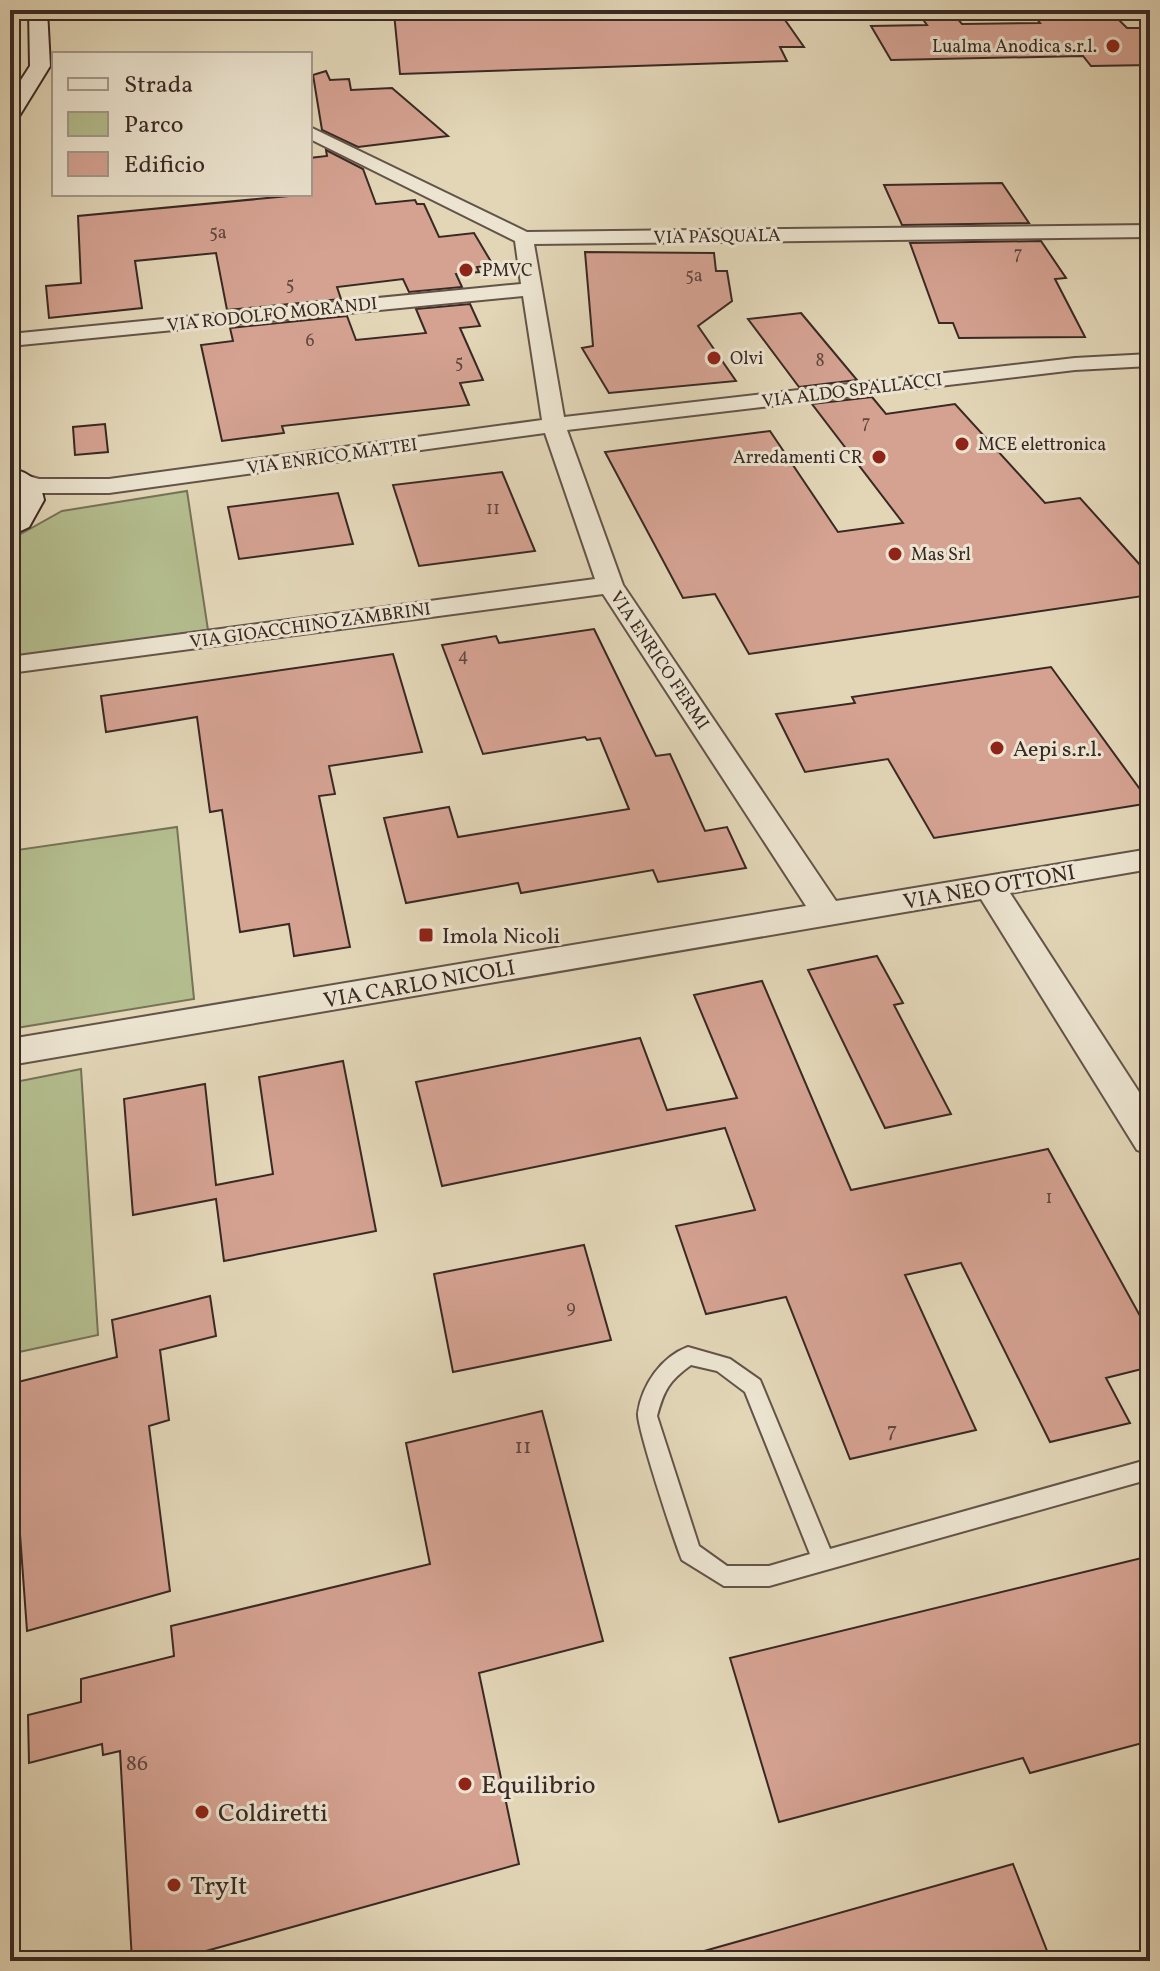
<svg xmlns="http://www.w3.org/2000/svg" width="1160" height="1971" font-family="Vollkorn,serif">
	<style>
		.green { fill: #b4bd8e; stroke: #767359; stroke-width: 2 }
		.building { fill: #d5a292; stroke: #392924; stroke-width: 2 }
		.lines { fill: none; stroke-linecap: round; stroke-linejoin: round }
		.lane-casing { stroke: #635449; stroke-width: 4 }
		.street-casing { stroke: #635449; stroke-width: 4 }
		.secondary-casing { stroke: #392924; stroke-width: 4 }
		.lane { fill: #ece4d0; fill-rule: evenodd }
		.street { fill: #ece4d0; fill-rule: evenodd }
		.secondary { fill: #ece4d0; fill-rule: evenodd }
		.poi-dot { fill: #8f2418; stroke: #ece4d0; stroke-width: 3 }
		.labels { text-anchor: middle; stroke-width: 6; stroke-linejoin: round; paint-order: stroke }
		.far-poi-label { font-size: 18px; fill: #392924; stroke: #ece4d0; text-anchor: start }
		.number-label { font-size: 18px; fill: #604740 }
		.far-street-label { font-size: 18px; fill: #392924; stroke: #ece4d0 }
		.poi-label { font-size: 22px; fill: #392924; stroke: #ece4d0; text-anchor: start }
		.street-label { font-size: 22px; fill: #392924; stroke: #ece4d0 }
		.near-number-label { font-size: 22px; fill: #604740 }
		.near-poi-label { font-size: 26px; fill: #392924; stroke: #ece4d0; text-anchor: start }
	</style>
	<rect width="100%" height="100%" fill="#e2d6b7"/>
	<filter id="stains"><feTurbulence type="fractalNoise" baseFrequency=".0025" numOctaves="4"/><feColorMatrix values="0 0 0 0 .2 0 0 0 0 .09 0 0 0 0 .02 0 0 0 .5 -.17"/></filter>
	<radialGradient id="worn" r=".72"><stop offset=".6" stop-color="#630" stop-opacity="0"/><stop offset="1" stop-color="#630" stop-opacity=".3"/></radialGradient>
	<!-- green -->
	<path class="green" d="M187,491L208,630L10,657V540L62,511Z
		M177,827L194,999L10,1029V851Z
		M81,1069L98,1335L10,1354V1083Z"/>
	<!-- building -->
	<path class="building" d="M472,10H778L804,47H780L787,61L400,74L394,13Z
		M916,10H950L962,24L1040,23L1030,10H1109L1127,28H1140L1150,39V65L1091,66L1083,56L891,60L871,26L927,25Z
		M326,71L330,80L349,79L351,90L392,88L448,136L358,147L322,130L313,75Z
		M326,150L363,169L376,204L415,200L417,204H424L439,237L474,233L493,265L477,267L479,272L456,274L462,287L409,292L403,279L337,287L341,299L227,310L216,253L135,261L142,308L49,318L46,286L81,283L78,216L310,194V158L327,156Z
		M1002,183L1029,223L902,225L884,185Z
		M1041,241L1066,278L1055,279L1085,337L959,338L953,323H939L910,243Z
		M585,252L714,253L716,271H727L732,301L698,326L736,381L609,393L582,348L593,346Z
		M470,304L480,326L460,328L483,380L460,383L469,405L282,426L284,433L222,441L201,345L233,341L230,328L347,316L356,340L426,333L416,309Z
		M801,313L857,380L799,387L748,319Z
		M872,397L886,414L955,404L1045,503L1080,498L1150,576V595L749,654L715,594L683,598L605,452L770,431L838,532L903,523L812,404Z
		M105,424L108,452L75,455L73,427Z
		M502,472L535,551L419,566L393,485Z
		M338,493L353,544L239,559L228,507Z
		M594,629L656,756L670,754L705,831L727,827L746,868L658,882L653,870L521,893L518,883L406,903L384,818L449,807L458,837L629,809L600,738L587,740L585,737L483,754L442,645L496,636L499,643Z
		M393,654L422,752L329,766L335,794L319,796L350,947L294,956L289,924L240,932L222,810L210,812L197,717L106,732L101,696Z
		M1051,667L1150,803L934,838L888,759L805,772L776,714L855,703L852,697Z
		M877,956L903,1003L894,1005L951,1114L885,1128L808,970Z
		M762,981L851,1190L1048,1149L1150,1334V1367L1106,1378L1130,1423L1050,1442L961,1263L905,1275L976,1430L850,1459L786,1297L706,1314L676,1226L755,1210L725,1128L442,1186L416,1082L640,1038L667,1110L737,1098L694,995Z
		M343,1061L376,1231L224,1261L216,1199L133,1215L124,1099L205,1084L216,1185L273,1174L259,1077Z
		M584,1245L611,1340L453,1372L434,1274Z
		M210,1296L216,1336L160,1350L169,1420L149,1426L170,1591L27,1631L19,1520L10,1523V1457L19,1455L14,1383L117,1357L112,1320Z
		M542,1411L603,1641L479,1673L519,1864L170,1961H132L120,1751L103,1755L102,1744L29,1763L28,1715L81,1702V1679L174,1656L171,1626L430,1564L406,1443Z
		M1150,1556V1741L1030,1773L1023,1758L779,1822L730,1658Z
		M1013,1864L1051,1961H698L697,1953Z"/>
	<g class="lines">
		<defs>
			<path id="lane" d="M688,1347L730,1359L760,1380L830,1549L1150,1459V1479L769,1586H724L682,1560C675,1543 636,1425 638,1413C642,1385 661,1357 688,1347ZM691,1365L717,1371L745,1392L810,1554L769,1566H727L699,1546L657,1416C664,1390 669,1381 691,1365Z"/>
			<path id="street" d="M310,127L527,232L1150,225V237L534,244L564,417L1075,358L1150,354V366L1075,370L567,430L623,585L836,901L1150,849V869L1010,893L1150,1109V1155L1137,1150L981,899L10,1065V1039L806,906L603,594L10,673V657L595,579L545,433L109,493H38L10,485V475L18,473L39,479H109L542,420L523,296L10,346V334L521,284L515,241L310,139Z"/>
			<path id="secondary" d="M29,10H47L50,66L18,118L10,119V97L30,66Z
				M10,468C28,472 41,481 44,500L29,527L10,536L13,500Z"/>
		</defs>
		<!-- lane casing -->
		<use href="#lane" class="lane-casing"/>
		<!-- street casing -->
		<use href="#street" class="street-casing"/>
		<!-- secondary casing -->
		<use href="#secondary" class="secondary-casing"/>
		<!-- lane -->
		<use href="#lane" class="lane"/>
		<!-- street -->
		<use href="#street" class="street"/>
		<!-- secondary -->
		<use href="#secondary" class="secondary"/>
	</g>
	<!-- markers -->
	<g class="poi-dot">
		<circle cx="1113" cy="46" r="8"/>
		<circle cx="466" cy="270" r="8"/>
		<circle cx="714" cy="358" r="8"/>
		<circle cx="962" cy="444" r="8"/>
		<circle cx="879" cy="457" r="8"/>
		<circle cx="895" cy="554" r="8"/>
		<circle cx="997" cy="748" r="8"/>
		<rect x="418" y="927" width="16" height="16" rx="4"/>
		<circle cx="465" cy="1784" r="8"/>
		<circle cx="202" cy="1812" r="8"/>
		<circle cx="174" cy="1885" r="8"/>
	</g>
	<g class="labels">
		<!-- far-poi labels -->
		<g class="far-poi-label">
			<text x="1097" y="52" text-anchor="end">Lualma Anodica s.r.l.</text>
			<text x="482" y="276">PMVC</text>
			<text x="730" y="364">Olvi</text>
			<text x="978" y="450">MCE elettronica</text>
			<text x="863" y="463" text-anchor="end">Arredamenti CR</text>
			<text x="911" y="560">Mas Srl</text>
		</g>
		<!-- number labels -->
		<g class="number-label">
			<text x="218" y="238">5a</text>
			<text x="1018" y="259">7</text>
			<text x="694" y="281">5a</text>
			<text x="290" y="290">5</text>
			<text x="310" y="346">6</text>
			<text x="820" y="366">8</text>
			<text x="459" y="368">5</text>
			<text x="866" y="428">7</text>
			<text x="493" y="514">11</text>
			<text x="463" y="661">4</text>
			<text x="1049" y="1203">1</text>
			<text x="571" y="1313">9</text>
		</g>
		<!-- far-street labels -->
		<g class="far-street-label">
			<text transform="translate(717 236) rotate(-1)" y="6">VIA PASQUALA</text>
			<text transform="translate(272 314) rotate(-6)" y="6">VIA RODOLFO MORANDI</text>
			<text transform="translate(852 390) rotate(-7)" y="6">VIA ALDO SPALLACCI</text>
			<text transform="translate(332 456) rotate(-8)" y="6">VIA ENRICO MATTEI</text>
			<text transform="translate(310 625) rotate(-8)" y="6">VIA GIOACCHINO ZAMBRINI</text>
			<text transform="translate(660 660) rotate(56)" y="6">VIA ENRICO FERMI</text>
		</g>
		<!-- poi labels -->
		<g class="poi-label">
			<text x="1013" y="756">Aepi s.r.l.</text>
			<text x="442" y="943">Imola Nicoli</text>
		</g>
		<!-- street labels -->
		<g class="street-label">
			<text transform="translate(989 886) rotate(-10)" y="8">VIA NEO OTTONI</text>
			<text transform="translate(419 983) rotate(-10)" y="8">VIA CARLO NICOLI</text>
		</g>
		<!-- near-number labels -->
		<g class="near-number-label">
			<text x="892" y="1437">7</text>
			<text x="523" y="1453">11</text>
			<text x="137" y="1770">86</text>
		</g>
		<!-- near-poi labels -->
		<g class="near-poi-label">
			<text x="481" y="1793">Equilibrio</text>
			<text x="218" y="1821">Coldiretti</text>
			<text x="190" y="1894">TryIt</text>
		</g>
	</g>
	<!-- margin -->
	<rect width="1160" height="1971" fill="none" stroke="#e2d6b7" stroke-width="40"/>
	<rect x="12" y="12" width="1136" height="1947" fill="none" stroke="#392924" stroke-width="4"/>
	<rect x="20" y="20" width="1120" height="1931" fill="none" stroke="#392924" stroke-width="2"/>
	<!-- legend -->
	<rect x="52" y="52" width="260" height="144" fill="#ece4d0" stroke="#a4998b" stroke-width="2"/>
	<rect x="68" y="78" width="40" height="12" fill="#ece4d0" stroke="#a4998b" stroke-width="2"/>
	<text x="124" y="92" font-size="24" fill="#392924">Strada</text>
	<rect x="68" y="112" width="40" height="24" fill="#b4bd8e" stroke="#a4998b" stroke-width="2"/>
	<text x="124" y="132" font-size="24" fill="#392924">Parco</text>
	<rect x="68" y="152" width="40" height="24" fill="#d5a292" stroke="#a4998b" stroke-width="2"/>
	<text x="124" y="172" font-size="24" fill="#392924">Edificio</text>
	<rect width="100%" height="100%" filter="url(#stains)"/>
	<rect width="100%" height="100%" fill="url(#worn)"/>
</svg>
